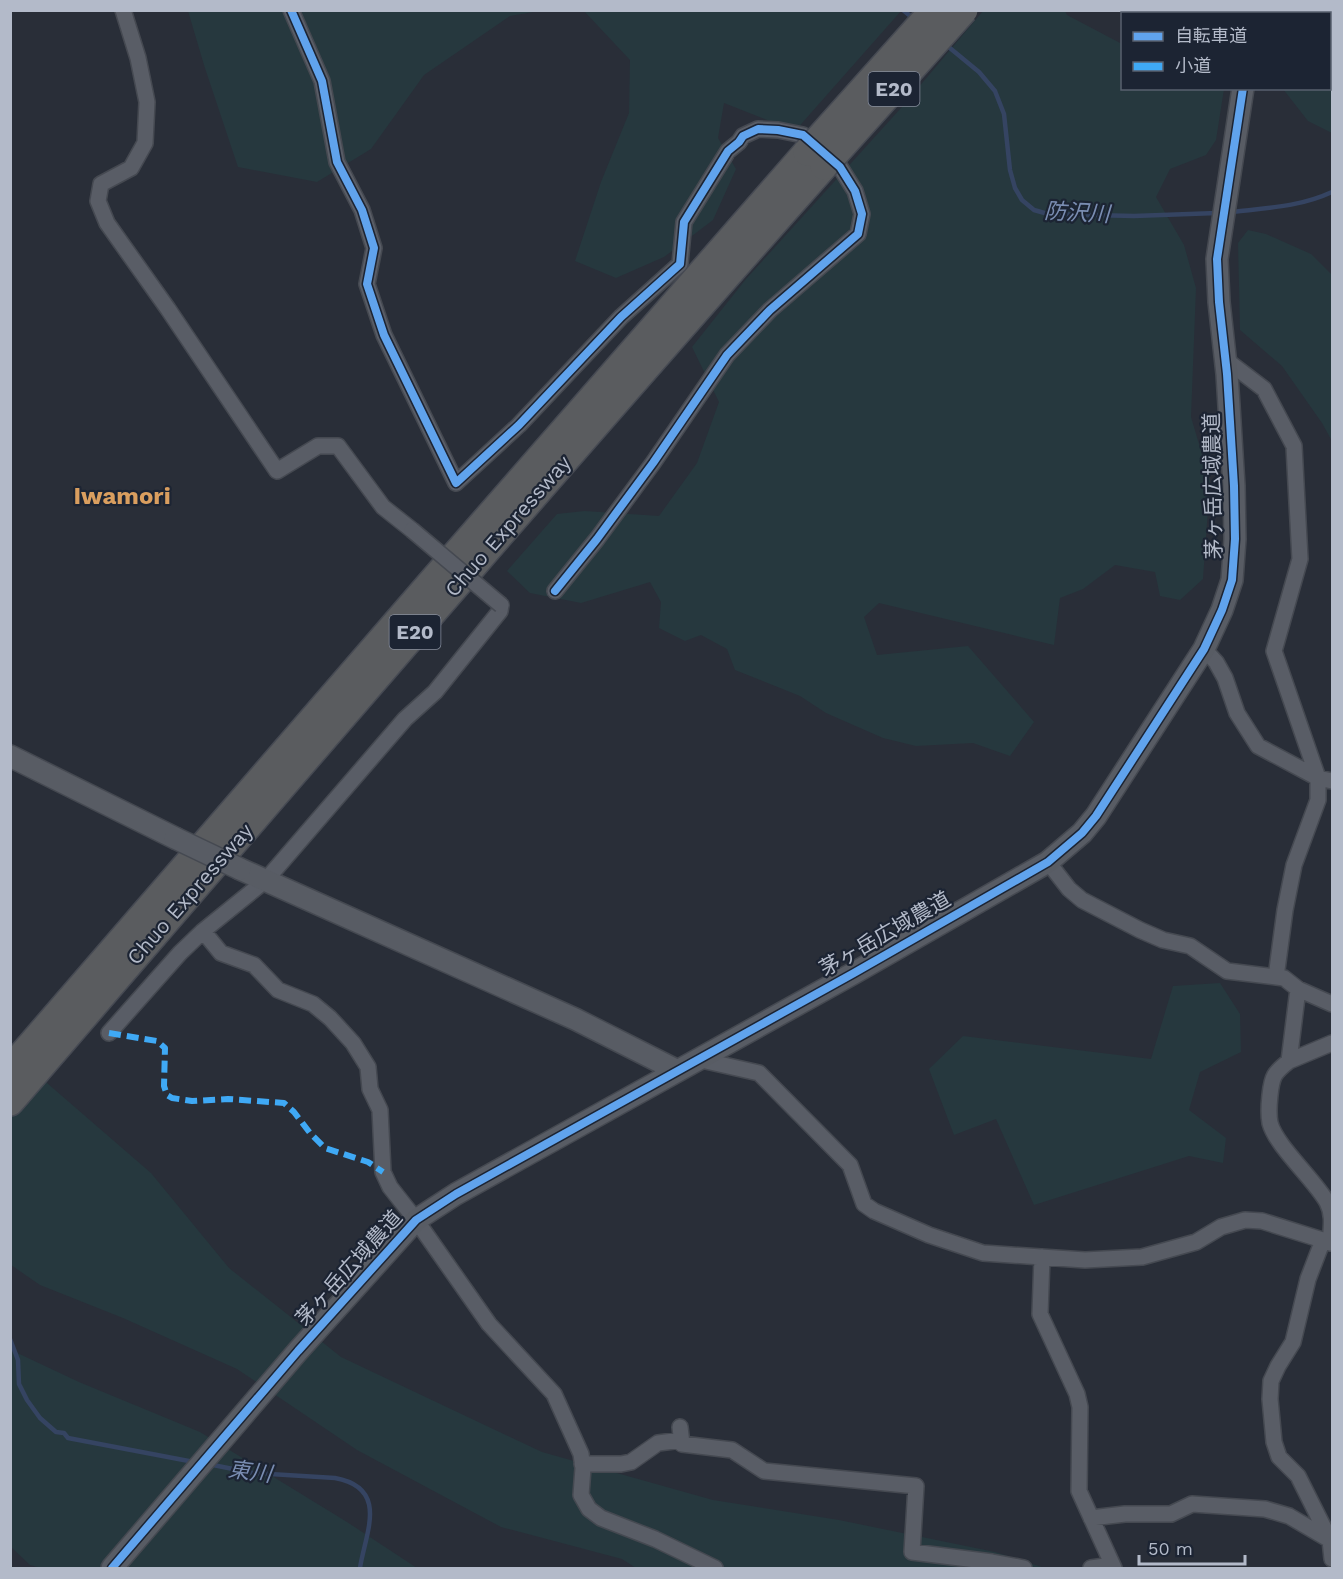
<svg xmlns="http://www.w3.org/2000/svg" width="1343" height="1579" font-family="'Work Sans','Noto Sans JP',sans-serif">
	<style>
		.green { fill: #26383e }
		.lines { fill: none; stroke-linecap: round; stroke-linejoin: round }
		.stream { stroke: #354462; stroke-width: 4.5 }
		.street-casing { stroke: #454951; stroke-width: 18 }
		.secondary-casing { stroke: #454951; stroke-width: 24 }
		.highway-casing { stroke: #464a53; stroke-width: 30 }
		.street { stroke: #595d66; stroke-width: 15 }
		.secondary { stroke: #585c64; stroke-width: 21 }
		.highway { stroke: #5a5c5f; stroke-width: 27 }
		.street-bridge-casing { stroke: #454951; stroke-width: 18; stroke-linecap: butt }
		.secondary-bridge-casing { stroke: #454951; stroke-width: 24; stroke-linecap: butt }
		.highway-bridge-casing { stroke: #464a53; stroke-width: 30; stroke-linecap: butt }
		.street-bridge { stroke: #595d66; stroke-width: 15 }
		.secondary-bridge { stroke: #585c64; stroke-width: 21 }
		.highway-bridge { stroke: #5a5c5f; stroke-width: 27 }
		.quiet { stroke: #3fa9f5; stroke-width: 6; stroke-dasharray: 12 6; stroke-linecap: butt }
		.cycleway-casing { stroke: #1c2433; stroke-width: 11 }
		.cycleway { stroke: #60a3ed; stroke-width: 8 }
		.labels { text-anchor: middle; stroke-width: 4.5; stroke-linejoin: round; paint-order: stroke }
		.shield { fill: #1c2433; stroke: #868d9c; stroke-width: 1.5 }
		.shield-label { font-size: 20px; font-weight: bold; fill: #b3bac9 }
		.street-label { font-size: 21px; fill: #b3bac9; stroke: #1c2433 }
		.water-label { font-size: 22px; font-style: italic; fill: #7a8db2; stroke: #1c2433 }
		.quarter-label { font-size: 24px; font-weight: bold; fill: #d99e5f; stroke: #1c2433 }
	</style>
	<rect width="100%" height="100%" fill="#292e38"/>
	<!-- green -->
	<path class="green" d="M188,11H539L510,16L424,75L371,149L317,182L238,167L204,65Z
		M584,11H901L795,131L724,103L718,138L736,169L713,220L664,257L616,278L575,261L601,182L629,113L630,60Z
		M983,11H1065L1067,15L1122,44V88L1224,89L1216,140L1206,155L1170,169L1156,197L1184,245L1196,288L1191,417L1210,481L1203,579L1180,600L1160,596L1155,572L1115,565L1083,589L1060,598L1054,645L879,603L864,617L877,655L968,646L1034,722L1010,756L973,743L916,746L883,738L826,713L800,696L735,670L727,649L701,635L685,641L659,628L661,602L650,582L581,603L530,593L507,571L557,514L585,511L659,516L697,463L719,402L692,347L746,279L901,108Z
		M1315,11L1332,13V133L1308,121L1283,89L1330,88V14L1312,13Z
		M1248,230L1266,234L1311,254L1332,275V441L1322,423L1282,366L1240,330L1238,243Z
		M1220,983L1240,1014L1241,1052L1200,1072L1189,1110L1226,1138L1223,1163L1189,1156L1034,1205L996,1119L954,1135L929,1069L963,1036L1151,1059L1173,986Z
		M10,1051L151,1173L229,1268L341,1357L542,1452L713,1500L839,1520L995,1552L1045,1568H636L622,1559L501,1527L357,1450L237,1369L123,1318L40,1285L11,1265Z
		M11,1350L79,1382L200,1432L347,1522L417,1568H41L30,1565L11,1547Z"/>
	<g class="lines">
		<!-- stream -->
		<path class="stream" d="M903,10L915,20
			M945,44L979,72L995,91L1004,114L1010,170L1015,188L1022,200L1034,210L1048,214L1134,216L1217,213
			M1231,212C1266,208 1300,207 1332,192
			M10,1339L18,1360L19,1384L27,1400L40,1418L56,1432L64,1433L68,1438L194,1462
			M208,1464L253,1473L335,1478C390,1488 365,1534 360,1568"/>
		<defs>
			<path id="street" d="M123,10L138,58L147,102L145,143L131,168L101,184L98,201L107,223L168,309L277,471L318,446H338L383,507L412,530
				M291,10L322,81L337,162L362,210L374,248L367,284L384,335L456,483L519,425L621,317L680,264L684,222L728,151L739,142L743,136L758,129L778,130L803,135L840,167L855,191L862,214L858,234L770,310L727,355L653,463L597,539L555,591
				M1226,360L1264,389L1294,446L1300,559L1274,651L1318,778V800L1294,865L1285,910L1276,977
				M1204,649L1216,662L1225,678L1237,713L1258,746L1318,778L1332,781
				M1048,862L1069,889L1082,900L1140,930L1163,940L1190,946L1227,971L1284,978L1298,989L1332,1004
				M203,931L221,953L254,965L278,990L313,1004L330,1018L353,1043L368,1067L370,1089L380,1110L383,1172L390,1187L416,1220L489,1324L554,1394L581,1454L583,1468L581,1495L589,1509L601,1518L655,1539L715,1568
				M1298,989L1289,1061C1274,1073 1272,1076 1270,1095C1269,1105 1268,1113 1270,1123C1276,1146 1314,1179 1327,1202C1334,1215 1331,1229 1330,1243
				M109,1033L180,953L203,931L266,880L405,719L435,692L500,611L501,605
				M697,1059L759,1073L850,1165L864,1204L874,1211L929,1235L983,1253L1085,1260L1142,1257L1196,1242L1221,1227L1245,1220L1262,1221L1332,1243
				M1289,1061L1332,1043
				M1323,1240L1308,1279L1293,1342L1278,1366L1271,1381L1270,1399L1274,1442L1279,1457L1298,1476L1330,1540L1332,1559
				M1042,1257L1040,1314L1077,1394L1080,1407L1079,1491L1114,1568
				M680,1427L682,1444L732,1450L764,1471L916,1486L912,1552L992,1562L1024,1568
				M582,1464H621L631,1462L658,1443L682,1440
				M1091,1518L1125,1514H1171L1192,1504L1265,1509L1289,1516L1330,1540
				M1091,1568L1112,1565"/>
			<path id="secondary" d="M1278,14L1282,10
				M10,756L175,838
				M240,869L575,1019L676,1070
				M112,1568L298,1351L416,1220L456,1194L854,973L1048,862L1082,833L1096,816L1204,649L1222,610L1232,580L1235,539L1234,486L1227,374L1219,302L1217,259L1243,88"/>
			<path id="highway" d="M10,1069L429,585L807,152
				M10,1102C280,789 549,475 824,166"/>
		</defs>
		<!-- street casing -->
		<use href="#street" class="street-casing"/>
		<!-- secondary casing -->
		<use href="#secondary" class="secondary-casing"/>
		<!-- highway casing -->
		<use href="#highway" class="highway-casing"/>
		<!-- street -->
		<use href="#street" class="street"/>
		<!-- secondary -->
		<use href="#secondary" class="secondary"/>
		<!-- highway -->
		<use href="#highway" class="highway"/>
		<defs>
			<path id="street-bridge" d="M412,530L501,605"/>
			<path id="secondary-bridge" d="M175,838L240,869"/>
			<path id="highway-bridge" d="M807,152L934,10
				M824,166L964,10"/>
		</defs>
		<!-- street-bridge casing -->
		<use href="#street-bridge" class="street-bridge-casing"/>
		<!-- secondary-bridge casing -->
		<use href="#secondary-bridge" class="secondary-bridge-casing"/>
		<!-- highway-bridge casing -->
		<use href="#highway-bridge" class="highway-bridge-casing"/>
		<!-- street-bridge -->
		<use href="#street-bridge" class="street-bridge"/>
		<!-- secondary-bridge -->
		<use href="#secondary-bridge" class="secondary-bridge"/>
		<!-- highway-bridge -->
		<use href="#highway-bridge" class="highway-bridge"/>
		<!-- quiet -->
		<path class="quiet" d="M109,1033L157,1041L165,1048L164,1086L167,1095L172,1098L192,1101L228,1099L284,1103L294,1112L310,1133L325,1148L368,1162L383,1172"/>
		<defs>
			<path id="cycleway" d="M291,10L322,81L337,162L362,210L374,248L367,284L384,335L456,483L519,425L621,317L680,264L684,222L728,151L739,142L743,136L758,129L778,130L803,135L840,167L855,191L862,214L858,234L770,310L727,355L653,463L597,539L555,591
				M112,1568L298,1351L416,1220L456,1194L854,973L1048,862L1082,833L1096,816L1204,649L1222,610L1232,580L1235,539L1234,486L1227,374L1219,302L1217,259L1243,88"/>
		</defs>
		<!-- cycleway casing -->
		<use href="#cycleway" class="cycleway-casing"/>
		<!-- cycleway -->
		<use href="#cycleway" class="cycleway"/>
	</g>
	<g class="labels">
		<!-- shield labels -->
		<g class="shield">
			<rect x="868.5" y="72" width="51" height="34" rx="4.5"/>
			<rect x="389.5" y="615" width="51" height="34" rx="4.5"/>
		</g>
		<g class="shield-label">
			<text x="894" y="96">E20</text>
			<text x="415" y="639">E20</text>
		</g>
		<!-- street labels -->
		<g class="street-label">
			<text transform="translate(1213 486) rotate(-91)" y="7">茅ヶ岳広域農道</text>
			<text transform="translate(508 526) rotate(-49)" y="7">Chuo Expressway</text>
			<text transform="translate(190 894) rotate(-49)" y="7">Chuo Expressway</text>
			<text transform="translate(885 934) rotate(-30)" y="7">茅ヶ岳広域農道</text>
			<text transform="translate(349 1268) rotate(-48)" y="7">茅ヶ岳広域農道</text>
		</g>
		<!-- water labels -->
		<g class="water-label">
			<text transform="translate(1077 212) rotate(3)" y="8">防沢川</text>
			<text transform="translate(250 1471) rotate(7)" y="8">東川</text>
		</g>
		<!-- quarter labels -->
		<g class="quarter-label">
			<text x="122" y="504">Iwamori</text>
		</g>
	</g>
	<!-- border -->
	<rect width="1343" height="1579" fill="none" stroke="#b3bac9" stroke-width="24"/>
	<!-- legend -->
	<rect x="1121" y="12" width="210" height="78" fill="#1c2433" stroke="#58606f" stroke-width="1.5"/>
	<rect x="1133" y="32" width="30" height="9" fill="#60a3ed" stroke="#58606f" stroke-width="1.5"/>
	<text x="1175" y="42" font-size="18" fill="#b3bac9">自転車道</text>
	<rect x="1133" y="62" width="30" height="9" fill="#3fa9f5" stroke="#58606f" stroke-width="1.5"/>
	<text x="1175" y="72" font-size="18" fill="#b3bac9">小道</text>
	<!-- scale -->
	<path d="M1139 1555v9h106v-9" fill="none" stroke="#b3bac9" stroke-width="3"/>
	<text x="1148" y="1555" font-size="18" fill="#b3bac9" stroke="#1c2433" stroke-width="4.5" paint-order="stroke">50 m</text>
</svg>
